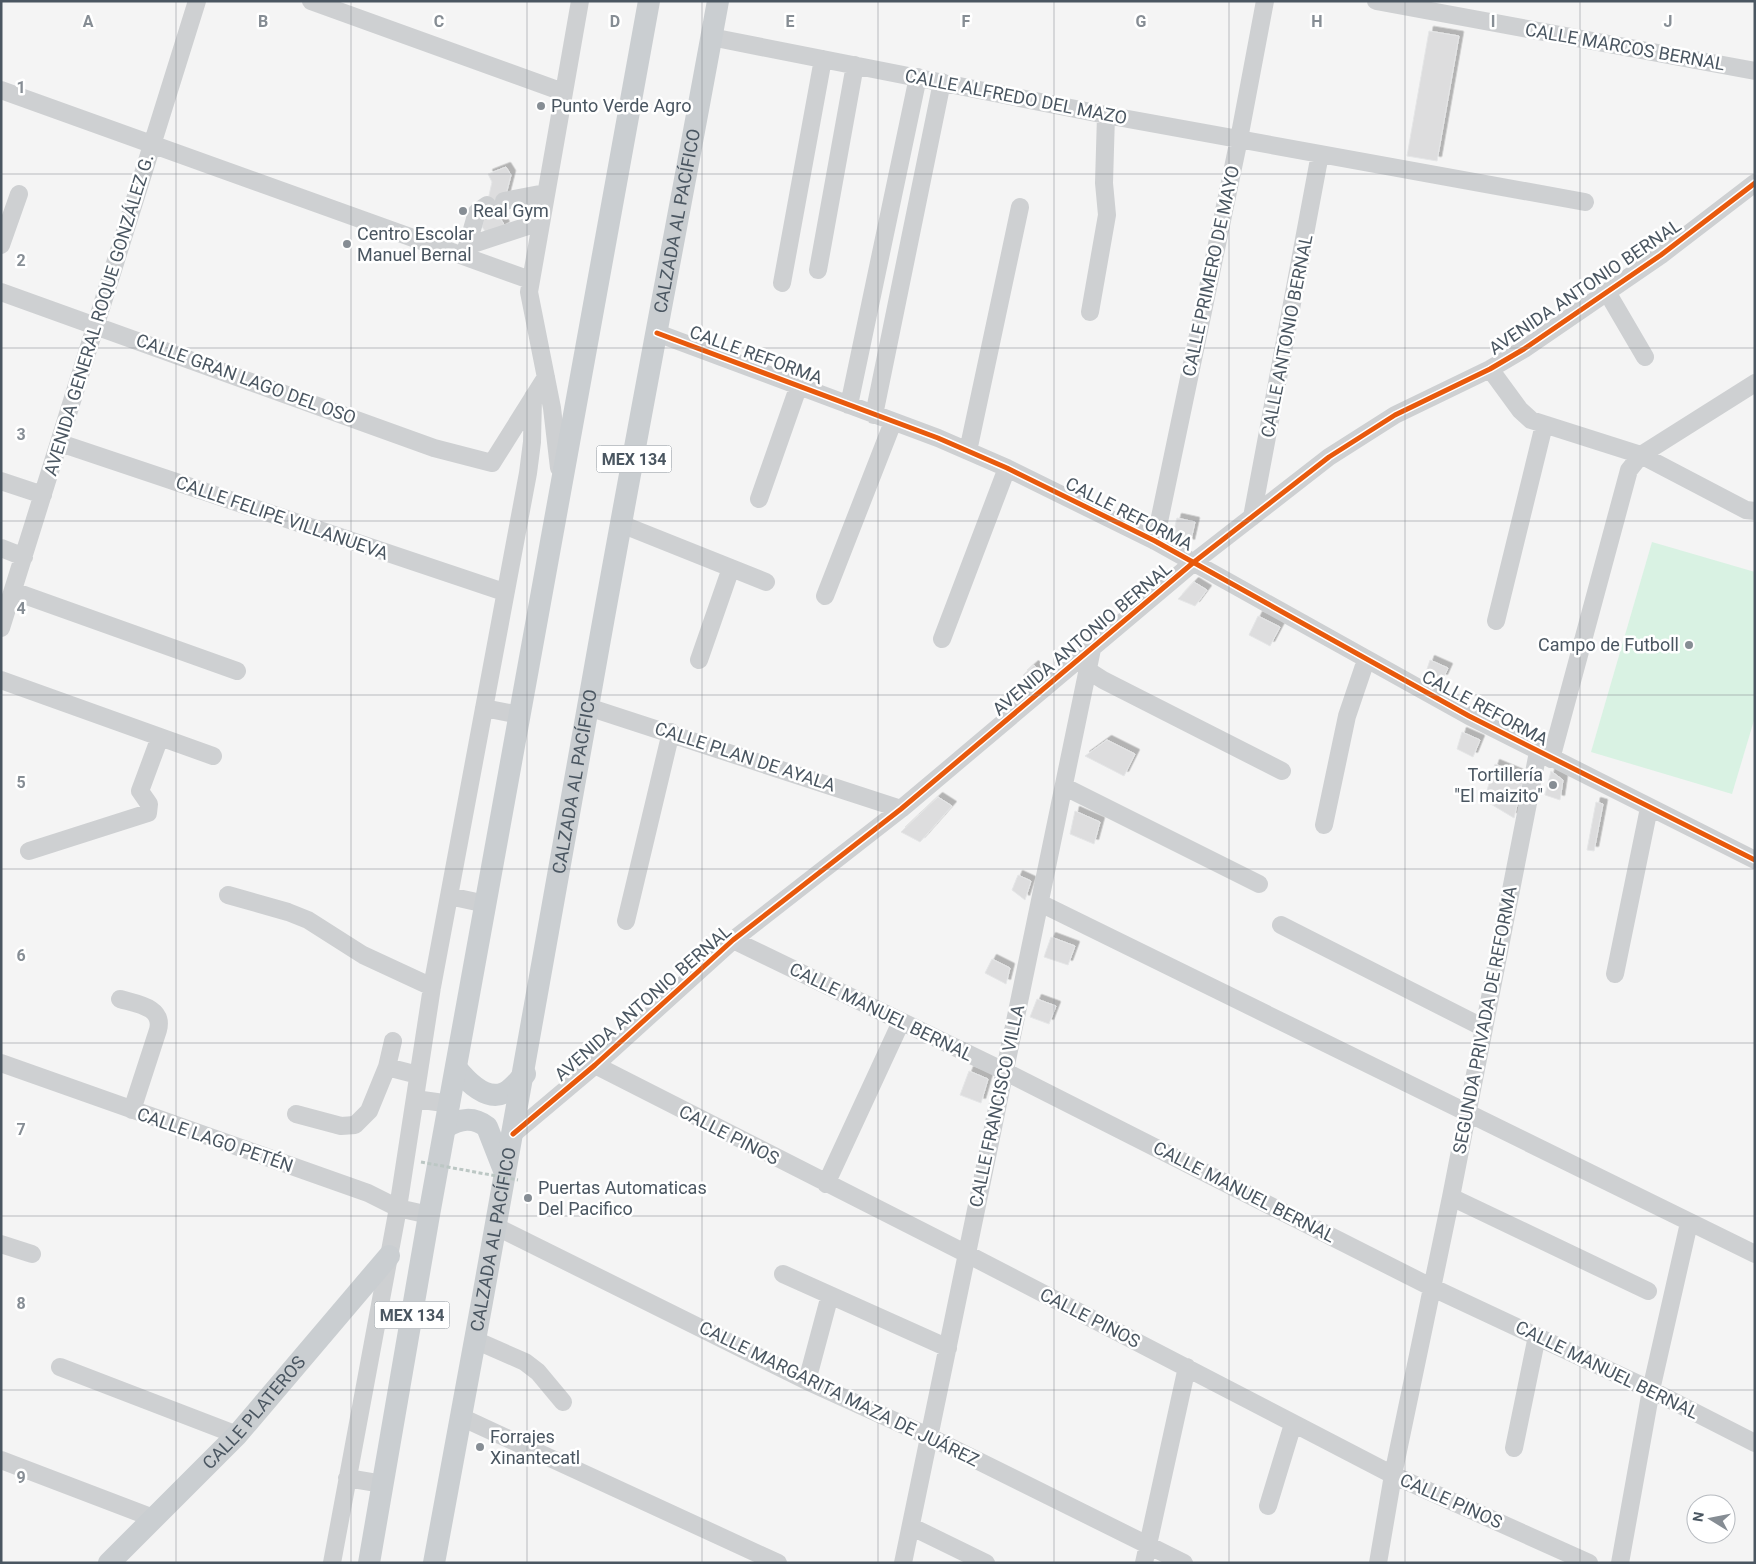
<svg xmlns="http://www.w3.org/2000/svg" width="1756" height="1564" font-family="Roboto,sans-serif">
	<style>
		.green { fill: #d9f2e3 }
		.building { fill: #ddddde; stroke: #e5e6e7; filter: url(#shadow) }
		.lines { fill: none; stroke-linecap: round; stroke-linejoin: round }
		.minor { stroke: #ced0d2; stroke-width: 18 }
		.major { stroke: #caced1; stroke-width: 22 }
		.path-bridge { stroke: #bcc7c4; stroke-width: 3; stroke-dasharray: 4 2.5; stroke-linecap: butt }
		.cycleway-casing { stroke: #fff; stroke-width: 8 }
		.cycleway { stroke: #e8590c; stroke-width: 5 }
		.grid { fill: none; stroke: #868d94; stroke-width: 1; stroke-opacity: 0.55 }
		.poi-dot { fill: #868d94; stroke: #fff; stroke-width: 2 }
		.labels { text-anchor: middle; stroke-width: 5; stroke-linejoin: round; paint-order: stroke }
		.shield { fill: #fff; stroke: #808990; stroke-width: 1 }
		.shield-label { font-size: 16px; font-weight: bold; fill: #4a5661 }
		.street-label { font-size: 18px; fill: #4a5661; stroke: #fff }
		.poi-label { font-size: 18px; fill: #4a5661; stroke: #fff; text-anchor: start }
		.grid-label { font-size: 16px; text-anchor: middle; font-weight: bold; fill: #868d94; stroke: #fff; stroke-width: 5; stroke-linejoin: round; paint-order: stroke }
	</style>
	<defs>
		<filter id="shadow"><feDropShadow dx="4.5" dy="-4.5" stdDeviation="0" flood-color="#0004"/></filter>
	</defs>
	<rect width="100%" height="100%" fill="#f4f4f4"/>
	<!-- green -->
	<path class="green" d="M1652,542L1755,572V717L1732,794L1591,752Z"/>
	<!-- building -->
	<path class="building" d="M1429,31L1459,36L1437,161L1407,156Z
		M506,167L511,175L500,218L505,226L488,235L482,227L492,182L488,174Z
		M1177,518L1195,522L1190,544L1173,534Z
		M1194,582L1207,590L1195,606L1178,599Z
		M1258,616L1280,627L1270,646L1249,635Z
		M1430,660L1448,668L1443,679L1426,672Z
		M1034,665L1042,675L1031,684L1023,675Z
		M1462,732L1480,740L1473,757L1457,749Z
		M1107,740L1135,754L1124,776L1085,756Z
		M1495,764L1524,776L1514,818L1484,800Z
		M1551,771L1563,780L1560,800L1545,795Z
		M938,797L952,806L920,842L901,832Z
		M1596,802L1603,804L1594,851L1587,850Z
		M1075,811L1100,822L1094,844L1070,834Z
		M1018,875L1031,881L1025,900L1012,890Z
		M1051,937L1075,946L1068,965L1044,957Z
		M992,959L1010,968L1006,984L985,973Z
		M1037,999L1056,1006L1049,1024L1030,1017Z
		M969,1071L988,1079L981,1103L960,1095Z"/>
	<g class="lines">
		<!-- minor -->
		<path class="minor" d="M311,1L563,92
			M1376,1L1755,71
			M711,37L1106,115L1585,202
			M1,90L530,280
			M504,201L545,193
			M1,245L19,194
			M467,246L540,222
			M465,254L477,212L487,205
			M818,270L855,65
			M782,283L823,59
			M1,292L434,448L492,463L546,377
			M1607,292L1645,357
			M1090,312L1107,215L1104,183L1106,115
			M657,333L938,438L1007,468L1155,541L1469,716L1755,860
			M1490,369L1520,410L1531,420L1641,455L1746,510L1755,511
			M849,405L918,77
			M874,415L942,82
			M60,443L504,592
			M968,451L1020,207
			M559,468L552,408L529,292L580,1
			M1,481L43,495
			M759,499L799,385
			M1252,517L1320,154
			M621,524L766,582
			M1155,541L1239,139L1265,1
			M1,548L24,557
			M13,591L237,671
			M825,596L893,422
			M1496,621L1544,425
			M1,628L197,1
			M942,639L1007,468
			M699,660L731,568
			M1089,671L1103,680L1282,771
			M1,680L213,756
			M588,707L901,809
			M484,708L520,715
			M1551,759L1629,470L1641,455L1755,383
			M1065,787L1259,884
			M1324,825L1347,716L1366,660
			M29,851L148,813L149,804L140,791L160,737
			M228,895L288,912L308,920L363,955L432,987
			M449,896L486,904
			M1040,903L1755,1254
			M626,921L671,732
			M1281,925L1484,1028
			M733,940L1004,1071L1431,1287L1651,1390L1755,1443
			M1615,974L1649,808
			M120,999C137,1004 164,1007 158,1030L132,1110
			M1,1063L368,1193L398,1208L429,1215
			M595,1065L967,1254L1393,1475L1589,1563
			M387,1067L418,1075
			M415,1099L451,1104
			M296,1114L341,1126L355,1125L369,1111L387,1067L393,1041
			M513,1134L595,1065L733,940L901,809L1194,562L1329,457L1395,415L1490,369L1524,349L1661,255L1755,183
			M826,1184L901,1022
			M1451,1197L1648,1291
			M495,1226L807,1381L930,1437L1184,1563
			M1,1244L32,1254
			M783,1274L948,1348
			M475,1340L525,1362L538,1372L563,1402
			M60,1367L237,1435
			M807,1381L830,1295
			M461,1417L778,1563
			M1514,1448L1537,1336
			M1,1460L153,1518
			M347,1478L383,1484
			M1268,1506L1293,1424
			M912,1527L986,1563
			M332,1563L398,1208L432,987L528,473L532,442L533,397
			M903,1563L1092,649
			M1144,1563L1187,1367
			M1378,1563L1393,1475L1451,1197L1538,752
			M1620,1563L1651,1390L1689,1223"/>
		<!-- major -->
		<g class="major">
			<path d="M457,1069C467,1081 486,1101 504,1093C512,1090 519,1080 525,1074"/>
			<path d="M446,1127C460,1119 473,1116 487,1127L505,1173"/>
			<path id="s1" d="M109,1563L237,1435L389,1256"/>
			<path d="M369,1563L429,1215L649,1"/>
			<path id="s2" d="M434,1563C487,1278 538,993 588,707C629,472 675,237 718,1"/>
		</g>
		<!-- path-bridge -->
		<path class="path-bridge" d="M421,1162L518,1180"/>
		<defs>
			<path id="cycleway" d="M657,333L938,438L1007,468L1155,541L1469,716L1755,860
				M513,1134L595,1065L733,940L901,809L1194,562L1329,457L1395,415L1490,369L1524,349L1661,255L1755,183"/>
		</defs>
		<!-- cycleway casing -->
		<use href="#cycleway" class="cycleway-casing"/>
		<!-- cycleway -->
		<use href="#cycleway" class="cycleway"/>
	</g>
	<!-- grid -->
	<path class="grid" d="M176,1V1563M351,1V1563M527,1V1563M702,1V1563M878,1V1563M1054,1V1563M1229,1V1563M1405,1V1563M1580,1V1563M1,174H1755M1,348H1755M1,521H1755M1,695H1755M1,869H1755M1,1043H1755M1,1216H1755M1,1390H1755"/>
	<!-- markers -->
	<g class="poi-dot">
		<circle cx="541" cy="106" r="5"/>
		<circle cx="463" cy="211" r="5"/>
		<circle cx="347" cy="244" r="5"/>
		<circle cx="1689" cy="645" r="5"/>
		<circle cx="1553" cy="785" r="5"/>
		<circle cx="528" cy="1198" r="5"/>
		<circle cx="480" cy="1447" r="5"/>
	</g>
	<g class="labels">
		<!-- shield labels -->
		<g class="shield">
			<rect x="596.5" y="445.5" width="75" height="27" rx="4"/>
			<rect x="374.5" y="1301.5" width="75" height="27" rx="4"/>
		</g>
		<g class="shield-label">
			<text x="634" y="465">MEX 134</text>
			<text x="412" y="1321">MEX 134</text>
		</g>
		<!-- street labels -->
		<g class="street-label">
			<text transform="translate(1625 47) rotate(10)" y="6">CALLE MARCOS BERNAL</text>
			<text transform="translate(1016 97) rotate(11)" y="6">CALLE ALFREDO DEL MAZO</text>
			<text dy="6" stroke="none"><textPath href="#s2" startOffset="1364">CALZADA AL PACÍFICO</textPath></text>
			<text transform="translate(1211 271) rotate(-78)" y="6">CALLE PRIMERO DE MAYO</text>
			<text transform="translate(1585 287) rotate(-34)" y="6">AVENIDA ANTONIO BERNAL</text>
			<text transform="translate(99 315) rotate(-73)" y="6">AVENIDA GENERAL ROQUE GONZÁLEZ G.</text>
			<text transform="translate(1287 336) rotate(-79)" y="6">CALLE ANTONIO BERNAL</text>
			<text transform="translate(756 355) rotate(20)" y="6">CALLE REFORMA</text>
			<text transform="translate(246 379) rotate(20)" y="6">CALLE GRAN LAGO DEL OSO</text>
			<text transform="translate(1129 514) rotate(27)" y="6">CALLE REFORMA</text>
			<text transform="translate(282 518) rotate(19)" y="6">CALLE FELIPE VILLANUEVA</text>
			<text transform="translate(1082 639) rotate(-40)" y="6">AVENIDA ANTONIO BERNAL</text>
			<text transform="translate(1485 708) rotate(28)" y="6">CALLE REFORMA</text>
			<text transform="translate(745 757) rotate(18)" y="6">CALLE PLAN DE AYALA</text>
			<text dy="6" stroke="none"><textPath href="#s2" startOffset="794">CALZADA AL PACÍFICO</textPath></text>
			<text transform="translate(643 1003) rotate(-41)" y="6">AVENIDA ANTONIO BERNAL</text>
			<text transform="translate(881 1012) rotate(26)" y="6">CALLE MANUEL BERNAL</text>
			<text transform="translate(1485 1020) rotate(-79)" y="6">SEGUNDA PRIVADA DE REFORMA</text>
			<text transform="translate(997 1106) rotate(-78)" y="6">CALLE FRANCISCO VILLA</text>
			<text transform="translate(729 1135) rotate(27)" y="6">CALLE PINOS</text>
			<text transform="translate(215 1140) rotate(19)" y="6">CALLE LAGO PETÉN</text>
			<text transform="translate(1244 1192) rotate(27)" y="6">CALLE MANUEL BERNAL</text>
			<text dy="6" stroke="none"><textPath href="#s2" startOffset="329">CALZADA AL PACÍFICO</textPath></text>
			<text transform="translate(1090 1318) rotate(27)" y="6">CALLE PINOS</text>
			<text transform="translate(1607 1370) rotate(26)" y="6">CALLE MANUEL BERNAL</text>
			<text transform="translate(839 1394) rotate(26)" y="6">CALLE MARGARITA MAZA DE JUÁREZ</text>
			<text dy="6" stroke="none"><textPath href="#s1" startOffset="209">CALLE PLATEROS</textPath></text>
			<text transform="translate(1451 1501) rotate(24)" y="6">CALLE PINOS</text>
		</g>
		<!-- poi labels -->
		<g class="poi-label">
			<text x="551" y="112">Punto Verde Agro</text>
			<text x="473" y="217">Real Gym</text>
			<text x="357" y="240">Centro Escolar<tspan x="357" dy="21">Manuel Bernal</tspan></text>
			<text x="1679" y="651" text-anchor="end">Campo de Futboll</text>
			<text x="1543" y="781" text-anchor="end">Tortillería<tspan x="1543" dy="21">"El maizito"</tspan></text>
			<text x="538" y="1194">Puertas Automaticas<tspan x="538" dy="21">Del Pacifico</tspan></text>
			<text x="490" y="1443">Forrajes<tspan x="490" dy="21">Xinantecatl</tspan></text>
		</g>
	</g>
	<g class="grid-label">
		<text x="88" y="27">A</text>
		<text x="263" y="27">B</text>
		<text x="439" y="27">C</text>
		<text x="615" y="27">D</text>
		<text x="790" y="27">E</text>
		<text x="966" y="27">F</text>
		<text x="1141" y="27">G</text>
		<text x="1317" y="27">H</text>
		<text x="1493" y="27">I</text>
		<text x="1668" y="27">J</text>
		<text x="21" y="93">1</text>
		<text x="21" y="266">2</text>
		<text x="21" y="440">3</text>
		<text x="21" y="614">4</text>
		<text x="21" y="788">5</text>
		<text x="21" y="961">6</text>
		<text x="21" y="1135">7</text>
		<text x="21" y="1309">8</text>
		<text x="21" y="1483">9</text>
	</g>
	<!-- border -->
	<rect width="1756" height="1564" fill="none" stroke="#4a5661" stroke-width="5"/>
	<!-- north arrow -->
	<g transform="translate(1711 1519) rotate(280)"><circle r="24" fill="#ffffff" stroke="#b7bbc0"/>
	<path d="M0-4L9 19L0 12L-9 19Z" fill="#868d94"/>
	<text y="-8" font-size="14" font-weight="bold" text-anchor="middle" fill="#4a5661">N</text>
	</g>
</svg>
